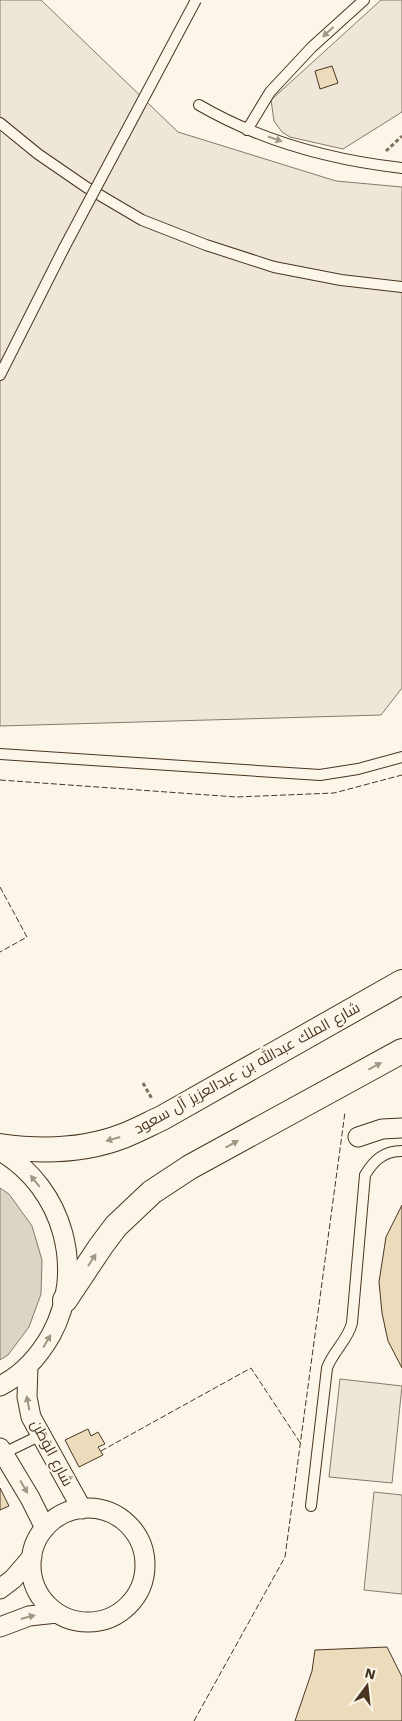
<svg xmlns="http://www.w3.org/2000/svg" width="402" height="1721" font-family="'Work Sans',Cairo,sans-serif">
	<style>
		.green { fill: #ede6d9; stroke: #887966 }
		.water { fill: #dcd4c6; stroke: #887966 }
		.building { fill: #ecdcbc; stroke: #4a3520 }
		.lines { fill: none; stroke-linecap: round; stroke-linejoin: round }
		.service-casing { stroke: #4a3520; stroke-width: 12 }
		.minor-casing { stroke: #4a3520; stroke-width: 21 }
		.tertiary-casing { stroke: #4a3520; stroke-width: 26 }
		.path { stroke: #7f6f5c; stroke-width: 3; stroke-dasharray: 4 2.5; stroke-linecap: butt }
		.service { stroke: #fbf6e9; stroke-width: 10 }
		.minor { stroke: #fbf6e9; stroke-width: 19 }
		.tertiary { stroke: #fbf6e9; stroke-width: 24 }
		.service-bridge-casing { stroke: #4a3520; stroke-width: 12; stroke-linecap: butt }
		.service-bridge { stroke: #fbf6e9; stroke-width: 10 }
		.fence { stroke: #4a3520; stroke-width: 1; stroke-dasharray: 6 2.5; stroke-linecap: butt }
		.oneway { fill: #a29684 }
		.labels { text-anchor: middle; stroke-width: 4; stroke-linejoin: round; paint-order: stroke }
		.street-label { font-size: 15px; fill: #4a3520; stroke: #fbf6e9 }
	</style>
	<rect width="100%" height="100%" fill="#fbf6e9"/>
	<!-- green -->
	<path class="green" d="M0,0H41L178,132L336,181L402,187V688L381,715L0,726Z
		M381,0H402V112L343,149L290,137L282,132L274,121L271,100Z
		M340,1379L402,1386L392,1483L329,1477Z
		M374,1492L402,1495V1594L364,1590Z"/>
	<!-- water -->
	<path class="water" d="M0,1188L9,1194L32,1226L42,1260L41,1294L29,1327L8,1355L0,1360Z"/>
	<!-- building -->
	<path class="building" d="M332,66L338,83L320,89L315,71Z
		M402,1205V1368L388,1341L382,1313L379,1282L386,1237Z
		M88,1429L91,1436L98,1432L105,1444L98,1447L103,1455L79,1467L65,1440Z
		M0,1488L9,1506L0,1510Z
		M387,1647L402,1677V1721H295L312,1671L315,1650Z"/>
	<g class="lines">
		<defs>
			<path id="service" d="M199,105C261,141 331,160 402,168
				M0,123L38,154L86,187L142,220L206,245L274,267L341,280L402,287
				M247,130L270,92L312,47L364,0
				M0,375L64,248
				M0,754L320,775L358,769L402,757
				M4,1453L41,1435
				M311,1506L327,1368C333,1351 348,1340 352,1323L365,1175C374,1160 384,1151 402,1151"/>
			<path id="minor" d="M358,1137L382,1129L402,1128
				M0,1151C64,1188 86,1271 51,1335C39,1356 22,1375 0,1386
				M28,1366L27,1397L31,1417L82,1509
				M0,1448L30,1498L45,1528
				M31 1565a57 57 0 1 1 114 0a57 57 0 1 1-114 0Z
				M0,1589L13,1579L32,1557
				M0,1627L29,1616L57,1613"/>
			<path id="tertiary" d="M0,1146C41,1152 84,1151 123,1136C136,1131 149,1124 162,1118L402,982
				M65,1300L101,1246L116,1226L152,1192L190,1167L402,1051"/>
		</defs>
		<!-- service casing -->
		<use href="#service" class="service-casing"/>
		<!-- minor casing -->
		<use href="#minor" class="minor-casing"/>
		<!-- tertiary casing -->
		<use href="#tertiary" class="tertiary-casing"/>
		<!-- path -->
		<path class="path" d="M386,151L402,136
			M143,1083L152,1099"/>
		<!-- service -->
		<use href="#service" class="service"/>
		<!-- minor -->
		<use href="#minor" class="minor"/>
		<!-- tertiary -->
		<use href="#tertiary" class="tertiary"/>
		<defs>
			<path id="service-bridge" d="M64,248L196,0"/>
		</defs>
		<!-- service-bridge casing -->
		<use href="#service-bridge" class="service-bridge-casing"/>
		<!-- service-bridge -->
		<use href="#service-bridge" class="service-bridge"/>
		<!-- fence -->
		<path class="fence" d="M0,780L236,797L334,793L402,775
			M0,887L27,937L0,952
			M101,1451L251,1368L301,1444
			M194,1721L285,1557L345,1112"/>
	</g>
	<!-- one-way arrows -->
	<defs><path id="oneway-solid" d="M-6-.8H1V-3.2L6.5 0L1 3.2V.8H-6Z" transform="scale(1.25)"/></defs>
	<g class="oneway">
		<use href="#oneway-solid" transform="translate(328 32) rotate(138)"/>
		<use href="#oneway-solid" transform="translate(275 139) rotate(19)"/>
		<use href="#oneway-solid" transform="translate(375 1066) rotate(-28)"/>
		<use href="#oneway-solid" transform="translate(113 1139) rotate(164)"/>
		<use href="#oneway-solid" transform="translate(232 1144) rotate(-29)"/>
		<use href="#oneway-solid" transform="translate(35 1181) rotate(-129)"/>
		<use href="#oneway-solid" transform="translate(92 1260) rotate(-57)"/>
		<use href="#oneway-solid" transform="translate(47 1341) rotate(-60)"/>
		<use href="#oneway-solid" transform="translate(28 1403) rotate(-101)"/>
		<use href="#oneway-solid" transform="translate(24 1487) rotate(60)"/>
		<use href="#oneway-solid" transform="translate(28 1617) rotate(-15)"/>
	</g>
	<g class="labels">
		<!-- street labels -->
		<g class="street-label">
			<text transform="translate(247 1068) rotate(-29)" y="5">شارع الملك عبدالله بن عبدالعزيز آل سعود</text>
			<text transform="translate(52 1453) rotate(62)" y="5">شارع الوَطَن</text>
		</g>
	</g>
	<!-- north arrow -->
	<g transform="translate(367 1686) rotate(15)" stroke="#fbf6e9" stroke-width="4" paint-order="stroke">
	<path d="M0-4L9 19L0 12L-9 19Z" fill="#4a3520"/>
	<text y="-8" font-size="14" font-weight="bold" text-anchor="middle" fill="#4a3520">N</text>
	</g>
</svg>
